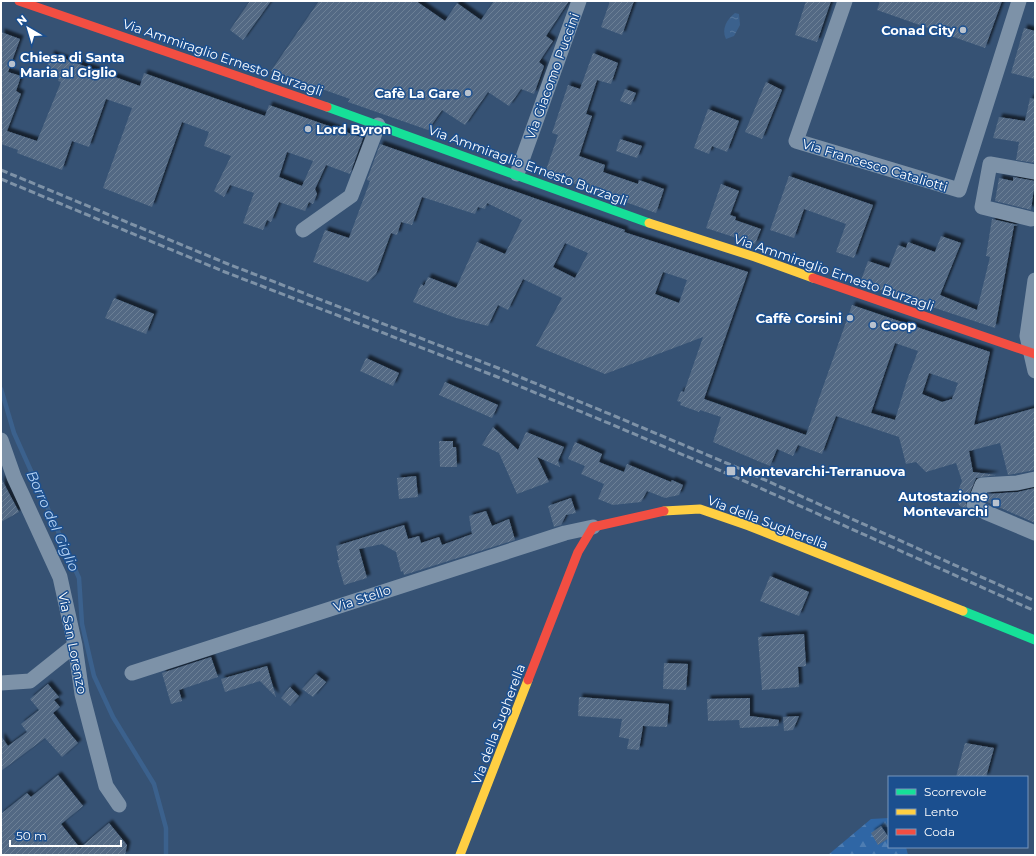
<svg xmlns="http://www.w3.org/2000/svg" width="1036" height="856" font-family="Montserrat,sans-serif">
	<style>
		.forest { fill: url(#forest-firs) }
		.water { fill: url(#water-ripples) }
		.lines { fill: none; stroke-linecap: round; stroke-linejoin: round }
		.stream { stroke: #3b618d; stroke-width: 4.5 }
		.building { fill: url(#building-hatch); fill-rule: evenodd; filter: url(#shadow) }
		.street { stroke: #7d92a8; stroke-width: 15 }
		.fast { stroke: #16e098; stroke-width: 9 }
		.slow { stroke: #ffcf43; stroke-width: 9 }
		.jam { stroke: #f24e42; stroke-width: 9 }
		.rail { stroke: #7e92a7; stroke-width: 3; stroke-dasharray: 7 3; stroke-linecap: butt }
		.poi-dot { fill: #b9c2ce; stroke: #1b4f8f; stroke-width: 1.5 }
		.labels { text-anchor: middle; stroke-width: 3; stroke-linejoin: round; paint-order: stroke }
		.poi-label { font-size: 13px; font-weight: bold; fill: #fff; stroke: #1b4f8f; text-anchor: end }
		.street-label { font-size: 13px; fill: #fff; stroke: #1b4f8f }
		.water-label { font-size: 14px; font-style: italic; fill: #b5d3f5; stroke: #1b4f8f }
	</style>
	<defs>
		<pattern id="forest-firs" width="22" height="20" patternUnits="userSpaceOnUse"><rect width="22" height="20" fill="#2f66a5"/><path d="M5 1l3.5 6h-7zM16 11l3.5 6h-7z" fill="#4e7db2"/></pattern>
		<pattern id="water-ripples" width="26" height="14" patternUnits="userSpaceOnUse"><rect width="26" height="14" fill="#3b618d"/><path d="M2 4q2-2 4 0t4 0M15 11q2-2 4 0t4 0" fill="none" stroke="#58799e"/></pattern>
		<pattern id="building-hatch" width="6" height="6" patternUnits="userSpaceOnUse"><rect width="6" height="6" fill="#526984"/><path d="M-1 1l2-2M0 6l6-6M5 7l2-2" fill="none" stroke="#6c8096"/></pattern>
		<filter id="shadow"><feDropShadow dx="3.5" dy="-3.5" stdDeviation="1" flood-color="#0009"/></filter>
	</defs>
	<rect width="100%" height="100%" fill="#365274"/>
	<!-- forest -->
	<path class="forest" d="M889,818V847H906L908,855H828L871,819Z"/>
	<!-- water -->
	<path class="water" d="M735,13L739,14L740,25L734,36L726,39C721,29 727,19 735,13Z"/>
	<g class="lines">
		<!-- stream -->
		<path class="stream" d="M1,389L14,433L79,578L82,624L94,676L113,717L154,784L166,828V855"/>
	</g>
	<!-- building -->
	<path class="building" d="M250,1H271L243,40L230,30Z
		M319,1H416L445,21L457,3L481,20L494,1H569L546,36L553,41L539,62L544,66L534,94L521,89L509,106L488,92L465,125L442,110L428,130L348,102L350,99L271,71Z
		M610,1H634L622,35L601,27Z
		M806,1H831L817,42L795,35Z
		M880,1H1002L985,48L877,10Z
		M1024,28L1035,31V79L1011,73Z
		M1,32L20,39L8,72L21,76L16,91L21,94L7,131L37,141L61,82L58,81L59,79L45,74L51,54L140,86L144,73L265,116L269,105L363,138L350,174L326,165L315,189L317,194L313,204L309,202L305,211L279,202L271,222L267,220L263,230L243,223L254,193L230,185L224,197L214,191L231,156L204,146L209,132L182,122L152,207L103,188L132,108L106,99L89,147L72,141L62,170L17,153L18,150L1,144ZM287,152L313,161L302,186L279,177Z
		M593,53L618,63L611,84L597,80L586,114L592,116L579,156L605,165L603,172L638,184L639,180L664,189L656,213L545,173L558,135L552,133L568,85L580,89Z
		M766,82L782,90L762,139L745,132Z
		M625,89L636,93L631,105L620,101Z
		M1030,98L1035,99V163L1016,160L1019,142L993,138L999,117L1025,121Z
		M708,109L739,121L727,152L712,146L709,154L694,148Z
		M620,139L642,146L637,158L616,151Z
		M380,144L625,230L624,232L748,272L704,399L806,435L852,305L990,352L974,425L1035,408V470L1008,475L1000,443L969,451L973,472L996,475L976,478L966,502V509L960,506L955,499L962,481L956,463L926,472L916,462L906,464L899,437L836,416L822,454L798,445L793,456L777,449L770,466L713,442L721,417L700,410L699,412L680,405L681,402L677,401L681,391L684,392L703,337L605,374L536,346L562,298L523,279L508,310L498,305L488,326L456,318L413,302L421,284L424,286L428,277L456,288L477,242L505,254L522,220L487,203L485,209L478,207L475,214L422,197L412,225L401,222L397,235L391,233L376,274L368,282L313,262L325,230L349,238L370,181L367,180ZM565,243L588,253L575,278L553,267ZM663,272L687,280L679,303L655,294ZM895,343L918,351L907,380L895,420L871,413ZM929,373L958,383L952,399L942,402L922,394Z
		M789,176L873,205L854,258L836,252L846,224L804,209L794,238L770,230Z
		M1013,177L1035,181L1031,210L995,201L999,178L1013,181Z
		M721,184L739,191L730,215L736,217L735,220L761,229L755,244L706,228Z
		M992,219L1018,225L1014,226L995,328L860,283L868,261L889,268L898,245L906,248L908,242L935,252L941,236L961,243L940,295L977,310L990,257L986,256Z
		M114,298L154,314L146,334L105,318Z
		M366,358L399,373L393,386L360,371Z
		M445,382L498,405L492,418L439,395Z
		M493,427L518,450L526,432L564,447L558,461L560,467L537,457L549,482L517,494L499,453L482,445Z
		M439,441H453V447H456L457,467H440Z
		M575,442L602,454L599,462L624,472L627,464L671,482L672,480L683,485L679,495L665,498L647,491L641,502L613,505L598,499L604,484L581,474L585,466L568,459Z
		M416,476L418,497L399,499L397,478Z
		M1,478L19,512L1,522Z
		M1035,488V523L985,501L988,494L1018,492Z
		M571,498L576,513L566,515L561,525L554,527L548,506Z
		M486,511L492,526L509,519L515,540L404,575L403,571L401,572L396,552L382,544L359,549L367,578L344,585L337,560H339L336,546L404,525L408,539L419,536L421,543L439,537L442,545L472,534L469,516Z
		M770,576L809,592L799,616L760,601Z
		M804,634L806,666L798,667L799,687L762,690L758,637Z
		M211,657L218,677L179,690L182,701L171,704L162,673Z
		M664,663L688,664L686,690L663,689Z
		M267,666L276,697L260,681L225,692L221,679Z
		M316,674L326,682L313,697L302,689Z
		M48,684L59,697L54,700L60,707L53,713L78,743L62,757L45,738L1,771V736L8,746L27,732L21,724L39,710L30,699Z
		M290,687L299,696L290,706L281,698Z
		M579,697L669,704L667,727L643,726L639,750L627,749L629,739L619,737L622,719L578,716Z
		M750,698V716L779,720L778,726L740,728L739,720L708,721L707,699Z
		M799,716L793,730L784,731L783,717Z
		M965,743L994,748L986,777H956Z
		M58,775L83,806L61,824L80,848L109,823L127,845L125,855H1V814L27,793L31,797Z
		M881,826L889,838L878,845L871,833Z"/>
	<g class="lines">
		<!-- street -->
		<path class="street" d="M845,1L796,141L959,190L1019,1
			M517,174L579,1
			M1031,219L982,207L990,164L1035,172
			M303,230L351,196L378,125
			M1035,280L1027,336L1035,371
			M1,440L14,477L60,577L75,645L82,694L106,786L119,805
			M1035,479L1017,483L982,485L974,505L985,512L1035,533
			M132,673L565,533L593,527
			M1,683L30,681L75,645"/>
		<!-- fast -->
		<path class="fast" d="M327,107L649,223
			M963,611L1035,640"/>
		<!-- slow -->
		<path class="slow" d="M649,223L755,257L813,278
			M664,511L700,509L749,526L963,611
			M460,855L528,680"/>
		<!-- jam -->
		<path class="jam" d="M19,1L327,107
			M813,278L1035,354
			M528,680L578,552L593,527L664,511"/>
		<!-- rail -->
		<path class="rail" d="M1,170L228,264L498,368L617,417L736,467L1035,601
			M1,179L225,272L495,376L613,425L733,476L1035,611"/>
	</g>
	<!-- markers -->
	<g class="poi-dot">
		<circle cx="963" cy="30" r="4"/>
		<circle cx="12" cy="64" r="4"/>
		<circle cx="468" cy="93" r="4"/>
		<circle cx="308" cy="129" r="4"/>
		<circle cx="850" cy="318" r="4"/>
		<circle cx="873" cy="325" r="4"/>
		<rect x="726" y="466" width="10" height="10" rx="2"/>
		<rect x="992" y="499" width="8" height="8" rx="2"/>
	</g>
	<g class="labels">
		<!-- poi labels -->
		<g class="poi-label">
			<text x="955" y="35">Conad City</text>
			<text x="20" y="62" text-anchor="start">Chiesa di Santa<tspan x="20" dy="15">Maria al Giglio</tspan></text>
			<text x="460" y="98">Cafè La Gare</text>
			<text x="316" y="134" text-anchor="start">Lord Byron</text>
			<text x="842" y="323">Caffè Corsini</text>
			<text x="881" y="330" text-anchor="start">Coop</text>
			<text x="740" y="476" text-anchor="start">Montevarchi-Terranuova</text>
			<text x="988" y="501">Autostazione<tspan x="988" dy="15">Montevarchi</tspan></text>
		</g>
		<!-- street labels -->
		<g class="street-label">
			<text transform="translate(223 57) rotate(19)" y="5">Via Ammiraglio Ernesto Burzagli</text>
			<text transform="translate(552 76) rotate(-70)" y="5">Via Giacomo Puccini</text>
			<text transform="translate(528 165) rotate(20)" y="5">Via Ammiraglio Ernesto Burzagli</text>
			<text transform="translate(875 165) rotate(17)" y="5">Via Francesco Cataliotti</text>
			<text transform="translate(834 272) rotate(19)" y="5">Via Ammiraglio Ernesto Burzagli</text>
			<text transform="translate(768 522) rotate(21)" y="5">Via della Sugherella</text>
			<text transform="translate(362 598) rotate(-18)" y="5">Via Stello</text>
			<text transform="translate(73 643) rotate(79)" y="5">Via San Lorenzo</text>
			<text transform="translate(498 724) rotate(-69)" y="5">Via della Sugherella</text>
		</g>
		<!-- water labels -->
		<g class="water-label">
			<text transform="translate(53 521) rotate(66)" y="5">Borro del Giglio</text>
		</g>
	</g>
	<!-- border -->
	<rect width="1036" height="856" fill="none" stroke="#ffffff" stroke-width="4"/>
	<!-- legend -->
	<rect x="888" y="776" width="140" height="72" fill="#1b4f8f" stroke="#7695bc"/>
	<rect x="896" y="789" width="20" height="6" fill="#16e098" stroke="#7695bc"/>
	<text x="924" y="796" font-size="12" fill="#ffffff">Scorrevole</text>
	<rect x="896" y="809" width="20" height="6" fill="#ffcf43" stroke="#7695bc"/>
	<text x="924" y="816" font-size="12" fill="#ffffff">Lento</text>
	<rect x="896" y="829" width="20" height="6" fill="#f24e42" stroke="#7695bc"/>
	<text x="924" y="836" font-size="12" fill="#ffffff">Coda</text>
	<!-- north arrow -->
	<g transform="translate(28 28) rotate(322)" stroke="#1b4f8f" stroke-width="3" paint-order="stroke">
	<path d="M0-3L7 15L0 10L-7 15Z" fill="#ffffff"/>
	<text y="-6" font-size="11" font-weight="bold" text-anchor="middle" fill="#ffffff">N</text>
	</g>
	<!-- scale -->
	<path d="M10 840v6h111v-6" fill="none" stroke="#ffffff" stroke-width="2"/>
	<text x="16" y="840" font-size="12" fill="#ffffff" stroke="#1b4f8f" stroke-width="3" paint-order="stroke">50 m</text>
</svg>
